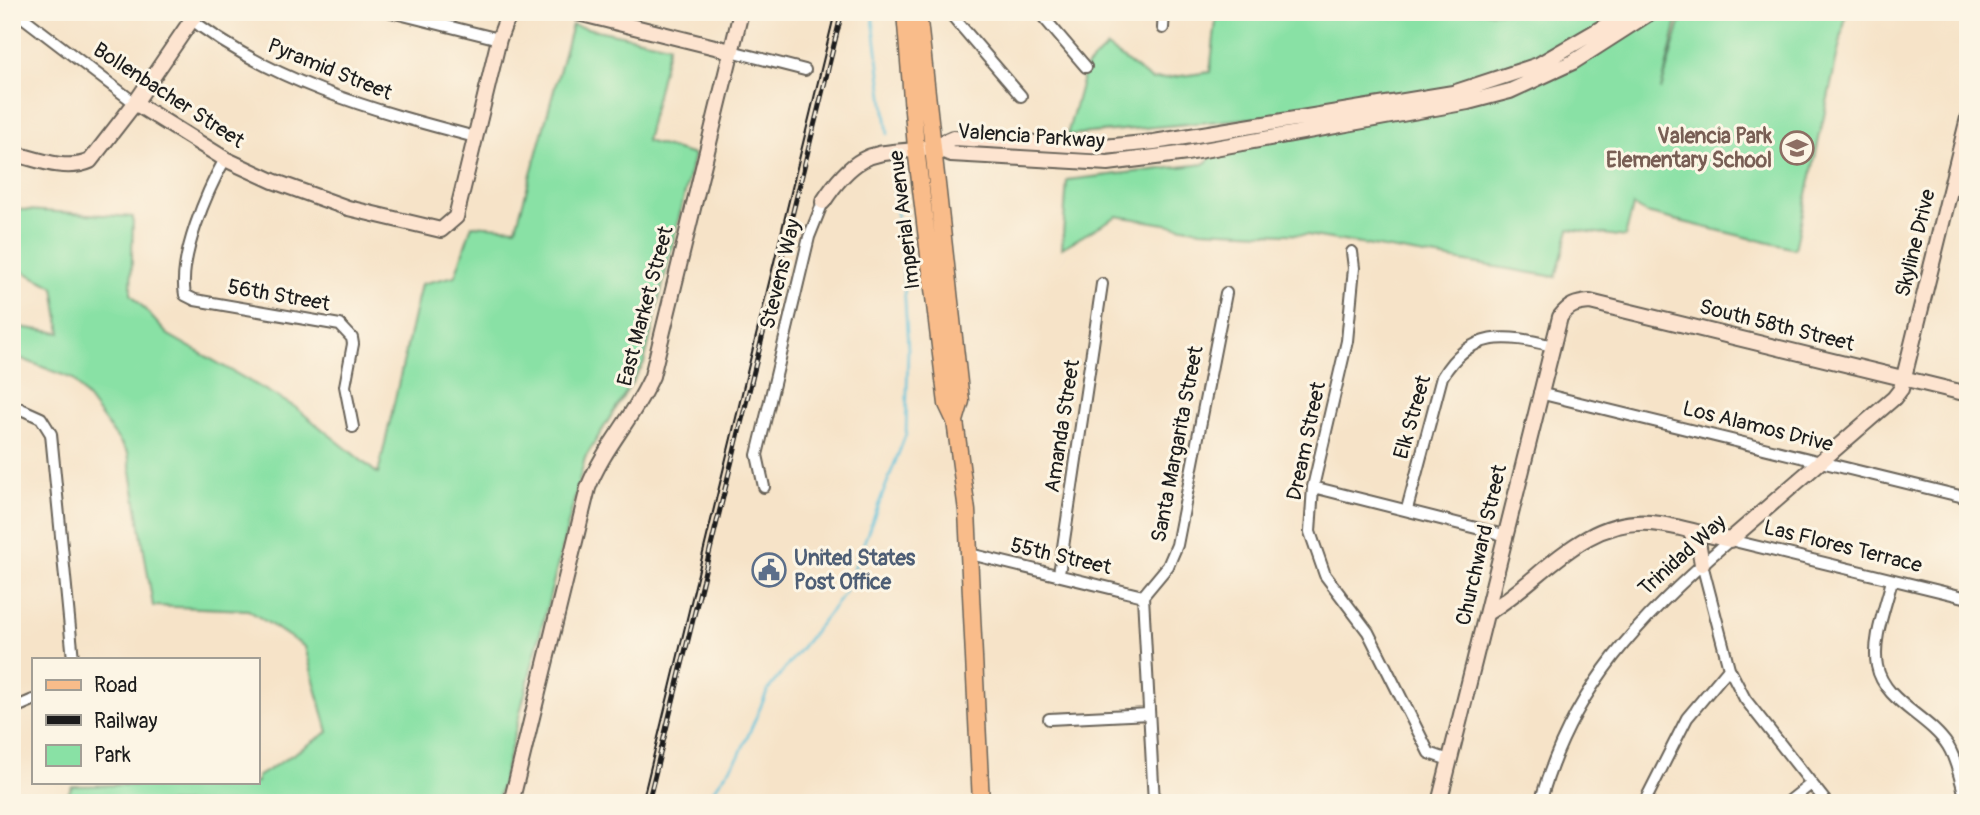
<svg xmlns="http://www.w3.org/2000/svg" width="1980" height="815" font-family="Pangolin,sans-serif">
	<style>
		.green { fill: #89e1a5; stroke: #527e60; stroke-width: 2 }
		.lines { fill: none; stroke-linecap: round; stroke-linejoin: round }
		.stream { stroke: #5bbfd9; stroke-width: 2.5 }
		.street-casing { stroke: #686258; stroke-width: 14 }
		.secondary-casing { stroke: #686258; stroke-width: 18 }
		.primary-casing { stroke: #686258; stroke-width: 19 }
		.street { stroke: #fff; stroke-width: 10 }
		.secondary { stroke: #fde4d0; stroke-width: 14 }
		.primary { stroke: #f9bc8a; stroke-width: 16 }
		.tram { stroke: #1c1c1c; stroke-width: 2 }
		.rail-casing { stroke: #1c1c1c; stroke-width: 5 }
		.rail { stroke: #fcf5e5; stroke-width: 2.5; stroke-dasharray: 8; stroke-linecap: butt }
		.labels { text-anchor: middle; stroke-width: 6; stroke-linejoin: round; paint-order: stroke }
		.street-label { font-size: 21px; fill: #1c1c1c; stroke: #fcf5e5 }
		.education-label { font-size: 21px; font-weight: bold; fill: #785e54; stroke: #fcf5e5; text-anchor: end }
		.service-label { font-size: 21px; font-weight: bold; fill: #4e5e75; stroke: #fcf5e5; text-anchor: start }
	</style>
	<rect width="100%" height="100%" fill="#fcf5e5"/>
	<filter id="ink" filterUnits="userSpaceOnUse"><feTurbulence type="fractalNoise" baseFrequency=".0143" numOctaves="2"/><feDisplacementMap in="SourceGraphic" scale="14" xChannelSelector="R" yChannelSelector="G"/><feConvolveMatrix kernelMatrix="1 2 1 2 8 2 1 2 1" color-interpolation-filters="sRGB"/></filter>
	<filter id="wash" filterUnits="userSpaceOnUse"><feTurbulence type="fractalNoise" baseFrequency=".00686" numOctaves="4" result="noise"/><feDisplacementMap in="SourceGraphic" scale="28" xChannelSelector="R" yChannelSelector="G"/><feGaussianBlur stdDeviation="1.57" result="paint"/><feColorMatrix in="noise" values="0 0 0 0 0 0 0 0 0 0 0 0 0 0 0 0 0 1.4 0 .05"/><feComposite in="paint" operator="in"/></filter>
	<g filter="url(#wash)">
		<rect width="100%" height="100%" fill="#f6e3c8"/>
		<!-- green -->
		<path class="green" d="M1217,12H1679L1661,90L1683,12H1833L1846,16L1795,249L1646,213L1633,206L1625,237L1569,229L1556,277L1307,235L1201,230L1117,216L1062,248L1067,180L1204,164L1253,118L1067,135L1086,67L1107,47L1152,80L1210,72Z
			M572,25L669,45L646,141L694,155L644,363L585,458L497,803H63L72,786L257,782V777L328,732L305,647L248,610L153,606L128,453L73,379L12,355V326L61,333L54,287L12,266V209L133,217L131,294L167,334L295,407L378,474L421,284L455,276L472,225L516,228Z"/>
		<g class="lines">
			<!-- stream -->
			<path class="stream" d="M872,12L888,134
				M704,803L739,756L768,690L844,594L906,434L908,349L902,252L892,170"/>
		</g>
	</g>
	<g filter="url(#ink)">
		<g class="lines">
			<defs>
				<path id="street" d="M16,12L135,103
					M182,12C266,81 372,110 475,137
					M391,12L499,39
					M949,12L1021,96
					M1039,12L1086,67
					M1163,28L1164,12
					M731,51L805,70
					M225,159C207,191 178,258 185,295L195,300L340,325L352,338L353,344L345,386L353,427
					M1352,252L1354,268L1347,341L1313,487L1310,532L1325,575L1368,632L1429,753L1449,760
					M1539,393L1968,498
					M12,405L41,418L51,434L73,659
					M764,487L757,455L809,237L823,202
					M1313,487L1504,535
					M1407,509L1442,377C1470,330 1506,334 1553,346
					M970,554L1143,596
					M1702,564L1729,668L1745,699L1827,803
					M1059,574L1102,284
					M1892,580C1886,606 1872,639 1877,666C1884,702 1929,716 1948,746C1958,762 1961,785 1967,803
					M12,709L33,700
					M1049,719L1149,714
					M1154,803L1143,596L1168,566L1177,545L1226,293
					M1540,803C1571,688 1642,615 1730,540L1968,598
					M1644,803L1687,718L1729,668
					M1787,803L1811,784"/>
				<path id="secondary" d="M574,12L731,51
					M135,103L225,159L273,181L348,208L441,230L456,217L499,39L505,23L514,12
					M934,147L951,154L1108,163L1187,153L1468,102L1510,91L1573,62L1651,12
					M12,153C36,159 66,172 90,161L135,103L197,12
					M823,202C871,128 892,167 953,138L1104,147L1154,142L1453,93L1538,65L1629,12
					M1690,532L1699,547L1702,564
					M1487,613C1540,582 1582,517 1651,523C1677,525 1704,535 1730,540L1894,398L1901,389L1968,118
					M511,803L588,488C603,448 635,416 652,376L741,12
					M1439,803L1560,317C1569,305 1576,303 1590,302L1968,394"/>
				<path id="primary" d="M905,12L916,148L947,404L955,421L967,511L981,803
					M918,12L961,401L955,421"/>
			</defs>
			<!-- street casing -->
			<use href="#street" class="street-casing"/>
			<!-- secondary casing -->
			<use href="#secondary" class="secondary-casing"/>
			<!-- primary casing -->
			<use href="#primary" class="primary-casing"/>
			<!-- street -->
			<use href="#street" class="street"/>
			<!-- secondary -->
			<use href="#secondary" class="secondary"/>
			<!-- primary -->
			<use href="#primary" class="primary"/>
			<!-- tram -->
			<path class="tram" d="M642,803L835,12"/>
			<defs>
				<path id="rail" d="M648,803L842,12"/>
			</defs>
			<!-- rail casing -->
			<use href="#rail" class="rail-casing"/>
			<!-- rail -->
			<use href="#rail" class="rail"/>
		</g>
	</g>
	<!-- icons -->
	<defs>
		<symbol id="school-ring" viewBox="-11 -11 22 22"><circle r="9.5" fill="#fcf5e5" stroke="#8d6e63" stroke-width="1.5"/><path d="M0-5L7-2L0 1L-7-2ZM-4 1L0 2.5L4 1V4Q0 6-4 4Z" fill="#8d6e63"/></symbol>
		<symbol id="civic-ring" viewBox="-11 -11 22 22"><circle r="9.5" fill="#fcf5e5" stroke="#5c6f8a" stroke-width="1.5"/><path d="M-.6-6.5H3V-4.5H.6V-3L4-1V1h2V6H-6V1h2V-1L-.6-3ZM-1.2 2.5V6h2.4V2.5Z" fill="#5c6f8a"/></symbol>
	</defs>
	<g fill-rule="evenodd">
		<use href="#school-ring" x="1778" y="129" width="38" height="38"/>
		<use href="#civic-ring" x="750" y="551" width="38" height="38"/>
	</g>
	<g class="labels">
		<!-- street labels -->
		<g class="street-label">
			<text transform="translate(330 69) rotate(22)" y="7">Pyramid Street</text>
			<text transform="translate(169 95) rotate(33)" y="7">Bollenbacher Street</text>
			<text transform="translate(1031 136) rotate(4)" y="7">Valencia Parkway</text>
			<text transform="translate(904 220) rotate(-97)" y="7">Imperial Avenue</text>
			<text transform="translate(1915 243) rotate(-76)" y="7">Skyline Drive</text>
			<text transform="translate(780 274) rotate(-76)" y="7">Stevens Way</text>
			<text transform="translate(279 295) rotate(10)" y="7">56th Street</text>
			<text transform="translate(645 306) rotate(-75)" y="7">East Market Street</text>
			<text transform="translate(1777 325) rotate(14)" y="7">South 58th Street</text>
			<text transform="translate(1412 417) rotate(-74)" y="7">Elk Street</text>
			<text transform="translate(1062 426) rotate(-81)" y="7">Amanda Street</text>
			<text transform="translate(1758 426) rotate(14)" y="7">Los Alamos Drive</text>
			<text transform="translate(1306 441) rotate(-78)" y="7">Dream Street</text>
			<text transform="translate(1177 444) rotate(-79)" y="7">Santa Margarita Street</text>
			<text transform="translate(1481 545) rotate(-77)" y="7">Churchward Street</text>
			<text transform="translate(1843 546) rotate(14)" y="7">Las Flores Terrace</text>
			<text transform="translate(1682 555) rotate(-42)" y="7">Trinidad Way</text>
			<text transform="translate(1061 556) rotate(13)" y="7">55th Street</text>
		</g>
		<!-- education labels -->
		<g class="education-label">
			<text x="1772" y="143">Valencia Park<tspan x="1772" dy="24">Elementary School</tspan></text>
		</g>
		<!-- service labels -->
		<g class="service-label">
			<text x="794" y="565">United States<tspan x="794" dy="24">Post Office</tspan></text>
		</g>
	</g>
	<!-- margin -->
	<rect width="1980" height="815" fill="none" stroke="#fcf5e5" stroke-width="42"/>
	<!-- legend -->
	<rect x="32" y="658" width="228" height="126" fill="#fcf5e5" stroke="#a29e95" stroke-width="2"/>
	<rect x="46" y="680" width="35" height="10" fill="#f9bc8a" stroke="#a29e95" stroke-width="2"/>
	<text x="94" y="692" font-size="21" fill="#1c1c1c">Road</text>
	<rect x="46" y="715" width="35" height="10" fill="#1c1c1c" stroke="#a29e95" stroke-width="2"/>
	<text x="94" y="728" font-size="21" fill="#1c1c1c">Railway</text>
	<rect x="46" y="745" width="35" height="21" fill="#89e1a5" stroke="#a29e95" stroke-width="2"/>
	<text x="94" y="762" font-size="21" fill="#1c1c1c">Park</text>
</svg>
